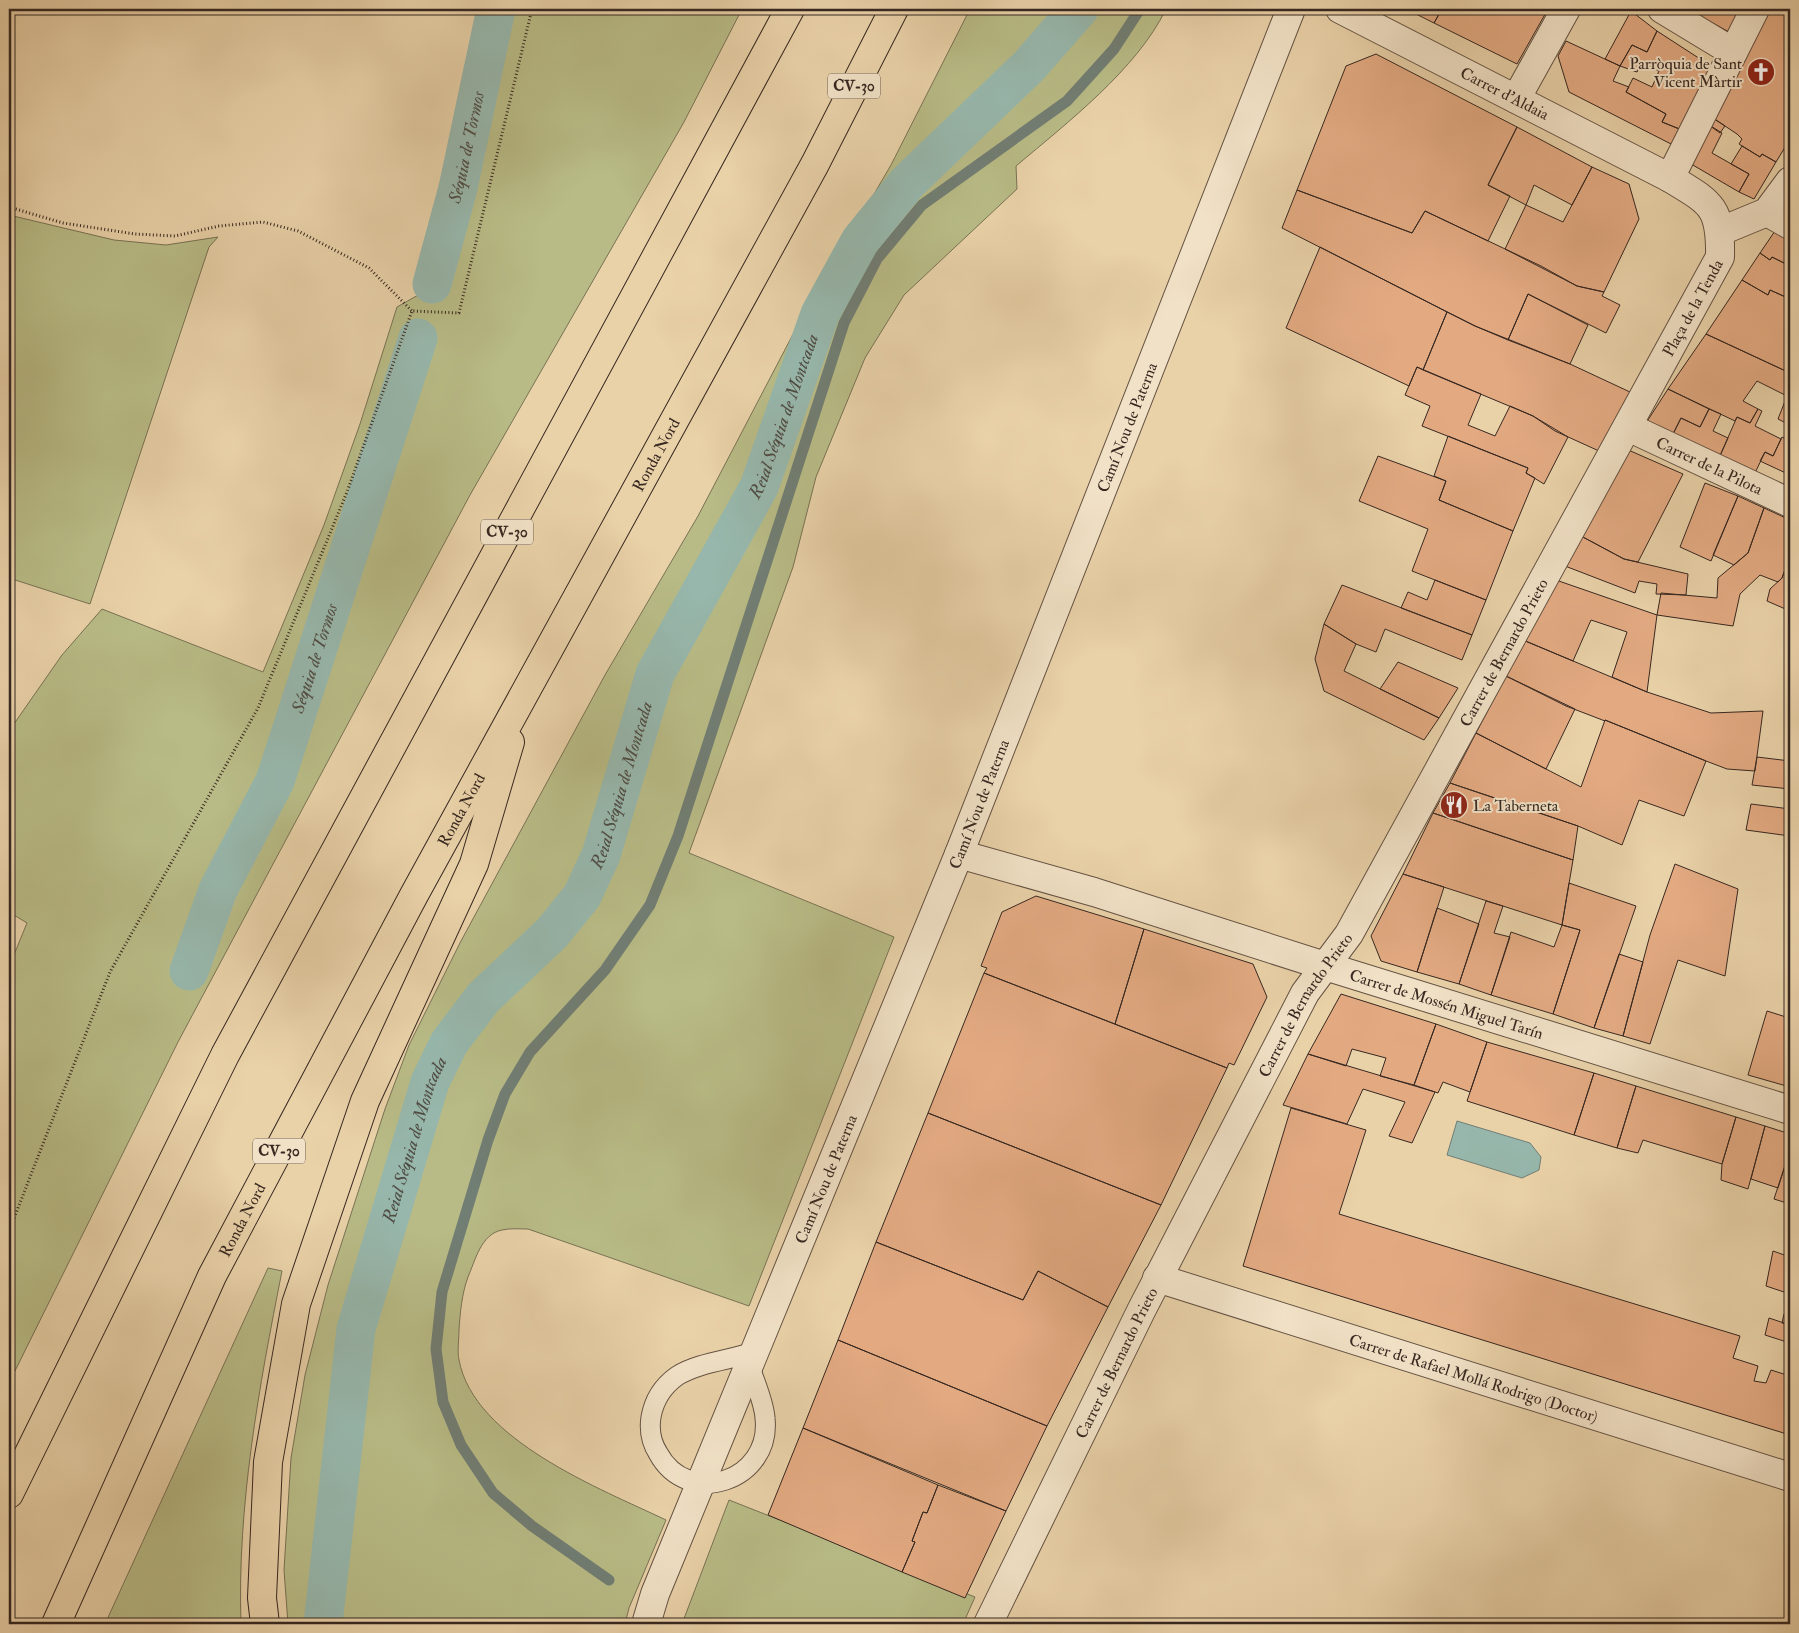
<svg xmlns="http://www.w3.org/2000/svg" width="1799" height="1633" font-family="'IM FELL Double Pica',serif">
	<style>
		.green { fill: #b8bb86; stroke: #787254 }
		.water { fill: #97b7ac; stroke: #717e74 }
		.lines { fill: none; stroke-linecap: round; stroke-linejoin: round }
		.stream { stroke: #717e74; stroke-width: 11 }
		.canal { stroke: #97b7ac; stroke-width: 39 }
		.building { fill: #e3aa82; stroke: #372821 }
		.service-casing { stroke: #645243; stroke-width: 21 }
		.pedestrian-casing { stroke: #645243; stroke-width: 30 }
		.minor-casing { stroke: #645243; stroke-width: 30 }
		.tertiary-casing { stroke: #645243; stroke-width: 30 }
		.trunk-casing { stroke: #372821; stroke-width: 30 }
		.path { stroke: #372821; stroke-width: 3; stroke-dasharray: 1 2.5; stroke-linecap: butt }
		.service { stroke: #f1e1c6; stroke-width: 19 }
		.pedestrian { stroke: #f1e1c6; stroke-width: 28 }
		.minor { stroke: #f1e1c6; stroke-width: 28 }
		.tertiary { stroke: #f1e1c6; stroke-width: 28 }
		.trunk { stroke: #e9d1a8; stroke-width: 28 }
		.labels { text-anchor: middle; stroke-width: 4; stroke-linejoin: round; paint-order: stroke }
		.shield { fill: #f1e1c6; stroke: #6f6052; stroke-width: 1 }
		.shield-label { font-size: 15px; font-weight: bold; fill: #372821 }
		.poi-label { font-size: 16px; fill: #372821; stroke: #f1e1c6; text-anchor: end }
		.street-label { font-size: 16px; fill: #372821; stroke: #f1e1c6 }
		.water-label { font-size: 18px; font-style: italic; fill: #4f4c44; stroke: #f1e1c6 }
	</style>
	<rect width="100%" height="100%" fill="#e9d1a8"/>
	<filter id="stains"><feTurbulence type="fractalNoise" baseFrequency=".004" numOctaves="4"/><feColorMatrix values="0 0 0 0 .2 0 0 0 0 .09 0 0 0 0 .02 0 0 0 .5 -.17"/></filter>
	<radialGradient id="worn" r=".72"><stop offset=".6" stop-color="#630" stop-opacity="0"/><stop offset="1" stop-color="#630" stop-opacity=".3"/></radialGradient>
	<!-- green -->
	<path class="green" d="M489,9H742L684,122L470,495L178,1042L9,1383V967L27,923L9,912V731L62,655L102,609L263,672L324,525L360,424L397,307L427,290Z
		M970,9H1166C1137,69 1067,123 1016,166L1017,189L904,295L865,358L816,477L793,567L689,853L894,937L749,1306L528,1229C520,1229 510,1228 502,1230C481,1234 475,1261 468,1277C462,1293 460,1313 459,1330C459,1339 457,1351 459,1360C474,1440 601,1489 666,1520L629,1608L625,1624H288L284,1570L291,1458L305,1375L328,1285L385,1109L409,1045L461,941L605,675L698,516L802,317L891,165Z
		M9,215L114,240L166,245L218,237L209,247L90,604L9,578Z
		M268,1268L282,1271C259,1387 237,1506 241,1624H105Z
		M729,1500L975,1597L963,1624H682Z"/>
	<!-- water -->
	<path class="water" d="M1457,1121L1530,1143L1541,1157L1539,1170L1522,1178L1447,1155Z"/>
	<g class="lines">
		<!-- stream -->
		<path class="stream" d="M609,1580L532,1526L493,1493L461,1445L443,1402L436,1349L442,1292L488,1140L505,1094L530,1052L605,970L650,905L678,836L844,323L877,259L922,205L1067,101L1114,49L1140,9"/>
		<!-- canal -->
		<g class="canal">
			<path id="s1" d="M432,284L458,188L496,9"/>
			<path id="s2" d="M189,971L218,890L275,781L418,338"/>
			<path id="s3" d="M323,1624L356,1329L430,1082L449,1043L483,998L552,933L582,896L601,855L655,674L759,487L820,314L860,241L907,183L1029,66L1079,9"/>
		</g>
	</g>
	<!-- building -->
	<path class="building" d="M1406,9H1442L1434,23Z
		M1442,9H1548L1517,64L1434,23Z
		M1687,9H1741L1729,32Z
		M1768,9H1790V139L1776,162L1762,154L1760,157L1739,144L1742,139L1737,134L1710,116Z
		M1631,11L1657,31L1647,52L1632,45L1620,66L1605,59Z
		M1657,31L1714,68L1682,130L1662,122L1666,114L1626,92L1633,78L1652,87L1659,71L1641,62L1637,72L1620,66L1632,45L1647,52Z
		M1566,41L1620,66L1613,81L1629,87L1626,92L1666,114L1662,122L1682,130L1673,145L1569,92L1558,56Z
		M1376,54L1517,127L1488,185L1510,196L1488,241L1425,211L1412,233L1297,190L1346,66Z
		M1710,116L1725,126L1720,133L1706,123Z
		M1706,123L1722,133L1712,153L1749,174L1739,192L1686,161Z
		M1517,127L1592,167L1572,205L1534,185L1526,205L1488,185Z
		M1742,146L1760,157L1762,154L1776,162L1754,199L1739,192L1749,174L1731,164Z
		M1592,167L1629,184L1639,219L1604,292L1577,286L1505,249L1526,205L1563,222Z
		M1297,190L1412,233L1425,211L1541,266L1577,286L1604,292L1602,296L1620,305L1606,333L1528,294L1508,340L1475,326L1282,228Z
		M1779,225L1790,232V266L1772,257L1770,260L1760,253Z
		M1320,247L1447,312L1423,370L1417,367L1409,386L1286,328Z
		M1760,253L1770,260L1772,257L1790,266V299L1770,290L1768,295L1742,280Z
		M1742,280L1768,295L1770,290L1790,299V373L1706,334Z
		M1528,294L1588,325L1570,364L1508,340Z
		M1447,312L1475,326L1570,364L1630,392L1599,451L1555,431L1533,416L1423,370Z
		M1706,334L1790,373V425L1778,419L1787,396L1757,381L1743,401L1758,409L1750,423L1737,417L1735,421L1668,389Z
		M1417,367L1481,394L1468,425L1495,436L1510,406L1533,416L1568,437L1544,484L1526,473L1528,468L1422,426L1430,406L1405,395Z
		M1668,389L1709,409L1700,427L1681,418L1672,436L1646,423Z
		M1709,409L1721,414L1713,431L1728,438L1719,458L1672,436L1681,418L1700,427Z
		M1758,409L1762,411L1755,426L1781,439L1773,456L1765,452L1755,473L1719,458L1737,417L1750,423Z
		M1448,436L1528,468L1526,473L1535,478L1513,531L1439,500L1446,481L1434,476Z
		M1782,437L1790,441V475L1760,461L1765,452L1773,456Z
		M1626,449L1683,474L1638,562L1624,559L1581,536Z
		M1378,456L1446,481L1439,500L1513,531L1486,600L1412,571L1428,529L1359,501Z
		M1705,483L1738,496L1711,561L1680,547Z
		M1738,496L1764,508L1748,553L1734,565L1713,555Z
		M1764,508L1790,520V556L1782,578L1778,582L1760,575L1740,594L1733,626L1657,615L1661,593L1717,598L1718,578L1748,553Z
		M1581,536L1624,559L1688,574L1686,595L1656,594L1657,584L1639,581L1635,593L1565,566Z
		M1790,556V611L1767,601L1770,589L1782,578Z
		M1553,579L1657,615L1647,692L1612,677L1627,632L1591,620L1573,661L1523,640Z
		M1435,580L1486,600L1472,635L1401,608L1408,592L1427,600Z
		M1342,585L1472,635L1462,660L1385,629L1376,652L1356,644L1324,624Z
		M1324,624L1356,644L1344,671L1439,718L1424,740L1324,691L1315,659Z
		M1523,640L1647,692L1711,713L1763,711L1755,771L1727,769L1706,761L1605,720V721L1566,706L1506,676Z
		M1398,662L1458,688L1439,718L1380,689Z
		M1506,676L1575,709L1546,769L1476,733Z
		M1605,720L1706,761L1684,816L1639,800L1622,845L1578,826L1450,783L1476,733L1581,787Z
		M1757,757L1790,761V789L1752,785Z
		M1450,783L1578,826L1573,860L1433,813Z
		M1751,804L1790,809V836L1746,830Z
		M1433,813L1573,860L1562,925L1403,874Z
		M1675,864L1738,889L1725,976L1678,960L1650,1044L1623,1036L1650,935Z
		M1403,874L1444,887L1417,972L1381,961L1371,936Z
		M1569,883L1636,906L1594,1028L1553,1014L1580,930L1562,925Z
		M1036,896L1144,929L1115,1024L984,973L987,968L981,966L1002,912Z
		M1486,901L1503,906L1494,933L1510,937L1491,995L1459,984Z
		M1437,908L1479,924L1459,984L1417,972Z
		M1562,925L1580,930L1553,1014L1491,995L1511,932L1554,947Z
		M1144,929L1253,964L1267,997L1234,1065L1229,1063L1227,1068L1115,1024Z
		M1619,954L1643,962L1623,1036L1594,1028Z
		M984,973L1227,1068L1161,1205L928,1113Z
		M1341,994L1436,1024L1414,1085L1380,1076L1386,1058L1352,1049L1346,1066L1308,1054Z
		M1767,1011L1786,1017L1788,1013L1790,1014V1087L1748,1075Z
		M1436,1024L1487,1042L1470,1092L1443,1082L1438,1093L1414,1085Z
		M1487,1042L1594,1073L1574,1135L1467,1101Z
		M1308,1054L1435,1092L1412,1143L1389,1136L1405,1102L1363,1089L1347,1124L1283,1105Z
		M1594,1073L1636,1086L1617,1148L1574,1135Z
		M1636,1086L1736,1117L1722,1164L1643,1140L1638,1153L1617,1148Z
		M1291,1108L1366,1130L1339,1214L1740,1336L1733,1358L1758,1366L1754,1381L1766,1383L1771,1370L1790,1376V1435L1243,1266Z
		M928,1113L1161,1205L1108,1307L1038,1271L1023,1300L876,1242Z
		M1736,1117L1765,1126L1748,1189L1721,1180L1722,1164Z
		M1765,1126L1790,1134V1150L1778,1188L1751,1179Z
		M1790,1150V1204L1774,1199Z
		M876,1242L1023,1300L1038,1271L1108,1307L1047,1426L838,1340Z
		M1773,1251L1790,1257V1294L1766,1286Z
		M1784,1314L1790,1316V1325L1782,1323Z
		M1769,1318L1790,1325V1343L1765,1335Z
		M838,1340L1047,1426L1006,1511L803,1428Z
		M803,1428L938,1485L927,1513L923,1512L912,1541L915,1542L902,1572L768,1515Z
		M938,1485L1006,1511L965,1598L902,1572L915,1542L912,1541L923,1512L927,1513Z"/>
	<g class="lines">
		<defs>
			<path id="service" d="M750,1367C755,1383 764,1402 765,1418C772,1481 688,1509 658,1453C651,1442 649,1430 651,1417C654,1400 663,1386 677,1376C699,1362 732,1360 757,1351"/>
			<g id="pedestrian">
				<path d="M1670,178L1755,9"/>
				<path d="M1767,212L1790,225"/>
				<path d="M1721,231L1767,212L1790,181"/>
				<path id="s4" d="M1628,427L1790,503"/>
			</g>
			<g id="minor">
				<path d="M1662,9L1733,52"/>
				<path d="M1516,99L1566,9"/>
				<path id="s5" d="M959,854L1094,892L1325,966L1790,1110"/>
				<path id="s6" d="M1157,1278L1790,1477"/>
				<path id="s7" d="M988,1624L1141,1311L1305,993L1349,934L1720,257C1721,206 1711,203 1670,178L1340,9"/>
			</g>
			<g id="tertiary">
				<path id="s8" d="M646,1624L655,1594L959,854L1291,9"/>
			</g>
			<g id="trunk">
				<path d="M9,1494L225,1055L790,9"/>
				<path id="s9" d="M56,1624L212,1276L414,895L815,164L894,9"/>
				<path d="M265,1624L262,1598L268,1462L296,1304L365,1101L474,864L510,742"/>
			</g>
		</defs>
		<!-- service casing -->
		<use href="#service" class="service-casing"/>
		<!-- pedestrian casing -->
		<use href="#pedestrian" class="pedestrian-casing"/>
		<!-- minor casing -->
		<use href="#minor" class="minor-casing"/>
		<!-- tertiary casing -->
		<use href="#tertiary" class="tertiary-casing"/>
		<!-- trunk casing -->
		<use href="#trunk" class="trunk-casing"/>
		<!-- path -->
		<path class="path" d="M9,207L63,223L135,234L175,236L219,226L263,222L298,231L369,268L412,311
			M9,1231L110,972L258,708L347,492L412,311L459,313L532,9"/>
		<!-- service -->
		<use href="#service" class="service"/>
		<!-- pedestrian -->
		<use href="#pedestrian" class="pedestrian"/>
		<!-- minor -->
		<use href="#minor" class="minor"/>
		<!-- tertiary -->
		<use href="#tertiary" class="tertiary"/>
		<!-- trunk -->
		<use href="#trunk" class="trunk"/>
	</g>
	<!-- icons -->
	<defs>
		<symbol id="church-disc" viewBox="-11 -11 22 22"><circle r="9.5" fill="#8f2418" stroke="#f1e1c6"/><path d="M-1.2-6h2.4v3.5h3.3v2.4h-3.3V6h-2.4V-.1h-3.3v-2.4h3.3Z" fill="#fff"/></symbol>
		<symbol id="restaurant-disc" viewBox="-11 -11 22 22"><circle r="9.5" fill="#8f2418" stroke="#f1e1c6"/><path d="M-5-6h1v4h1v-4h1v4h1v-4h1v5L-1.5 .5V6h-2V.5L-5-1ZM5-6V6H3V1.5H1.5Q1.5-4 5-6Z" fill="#fff"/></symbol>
	</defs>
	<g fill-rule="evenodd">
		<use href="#church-disc" x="1745" y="56" width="32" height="32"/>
		<use href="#restaurant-disc" x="1438" y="789" width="32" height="32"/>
	</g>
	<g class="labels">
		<!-- shield labels -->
		<g class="shield">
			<rect x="828" y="73.5" width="52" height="25" rx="4"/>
			<rect x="481" y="519.5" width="52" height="25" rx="4"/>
			<rect x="253" y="1138.5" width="52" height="25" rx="4"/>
		</g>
		<g class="shield-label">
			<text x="854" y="91">CV-30</text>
			<text x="507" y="537">CV-30</text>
			<text x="279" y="1156">CV-30</text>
		</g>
		<!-- poi labels -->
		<g class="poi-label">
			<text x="1742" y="69">Parròquia de Sant<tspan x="1742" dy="18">Vicent Màrtir</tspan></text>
			<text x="1473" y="811" text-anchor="start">La Taberneta</text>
		</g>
		<!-- street labels -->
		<g class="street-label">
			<text transform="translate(1505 93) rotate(27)" y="6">Carrer d'Aldaia</text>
			<text dy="6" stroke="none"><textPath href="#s7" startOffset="1494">Plaça de la Tenda</textPath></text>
			<text dy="6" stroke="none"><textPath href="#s8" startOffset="1290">Camí Nou de Paterna</textPath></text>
			<text dy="6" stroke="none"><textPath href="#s9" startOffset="1315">Ronda Nord</textPath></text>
			<text dy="6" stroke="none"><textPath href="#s4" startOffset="90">Carrer de la Pilota</textPath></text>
			<text dy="6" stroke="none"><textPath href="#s7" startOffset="1101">Carrer de Bernardo Prieto</textPath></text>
			<text dy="6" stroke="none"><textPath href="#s8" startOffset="885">Camí Nou de Paterna</textPath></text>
			<text dy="6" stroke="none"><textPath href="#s9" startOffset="910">Ronda Nord</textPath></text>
			<text dy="6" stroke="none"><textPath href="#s5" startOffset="510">Carrer de Mossén Miguel Tarín</textPath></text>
			<text dy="6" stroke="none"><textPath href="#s7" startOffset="696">Carrer de Bernardo Prieto</textPath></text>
			<text dy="6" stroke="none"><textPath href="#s8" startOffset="480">Camí Nou de Paterna</textPath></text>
			<text dy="6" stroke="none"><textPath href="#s9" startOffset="445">Ronda Nord</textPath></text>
			<text dy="6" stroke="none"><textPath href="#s7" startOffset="291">Carrer de Bernardo Prieto</textPath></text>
			<text dy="6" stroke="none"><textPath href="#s6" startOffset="332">Carrer de Rafael Mollá Rodrigo (Doctor)</textPath></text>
		</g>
		<!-- water labels -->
		<g class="water-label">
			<text dy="6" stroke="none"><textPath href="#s1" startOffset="141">Séquia de Tormos</textPath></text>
			<text dy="6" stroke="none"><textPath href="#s3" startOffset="1320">Reial Séquia de Montcada</textPath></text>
			<text dy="6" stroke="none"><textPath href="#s2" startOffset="338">Séquia de Tormos</textPath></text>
			<text dy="6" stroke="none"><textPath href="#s3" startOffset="915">Reial Séquia de Montcada</textPath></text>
			<text dy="6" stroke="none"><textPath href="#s3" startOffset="495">Reial Séquia de Montcada</textPath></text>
		</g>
	</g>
	<!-- margin -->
	<rect width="1799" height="1633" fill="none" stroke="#e9d1a8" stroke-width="30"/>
	<rect x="10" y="10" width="1779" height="1613" fill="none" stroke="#372821" stroke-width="2.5"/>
	<rect x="15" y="15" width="1769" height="1603" fill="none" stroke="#372821"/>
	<rect width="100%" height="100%" filter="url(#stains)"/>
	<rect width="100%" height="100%" fill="url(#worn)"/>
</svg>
